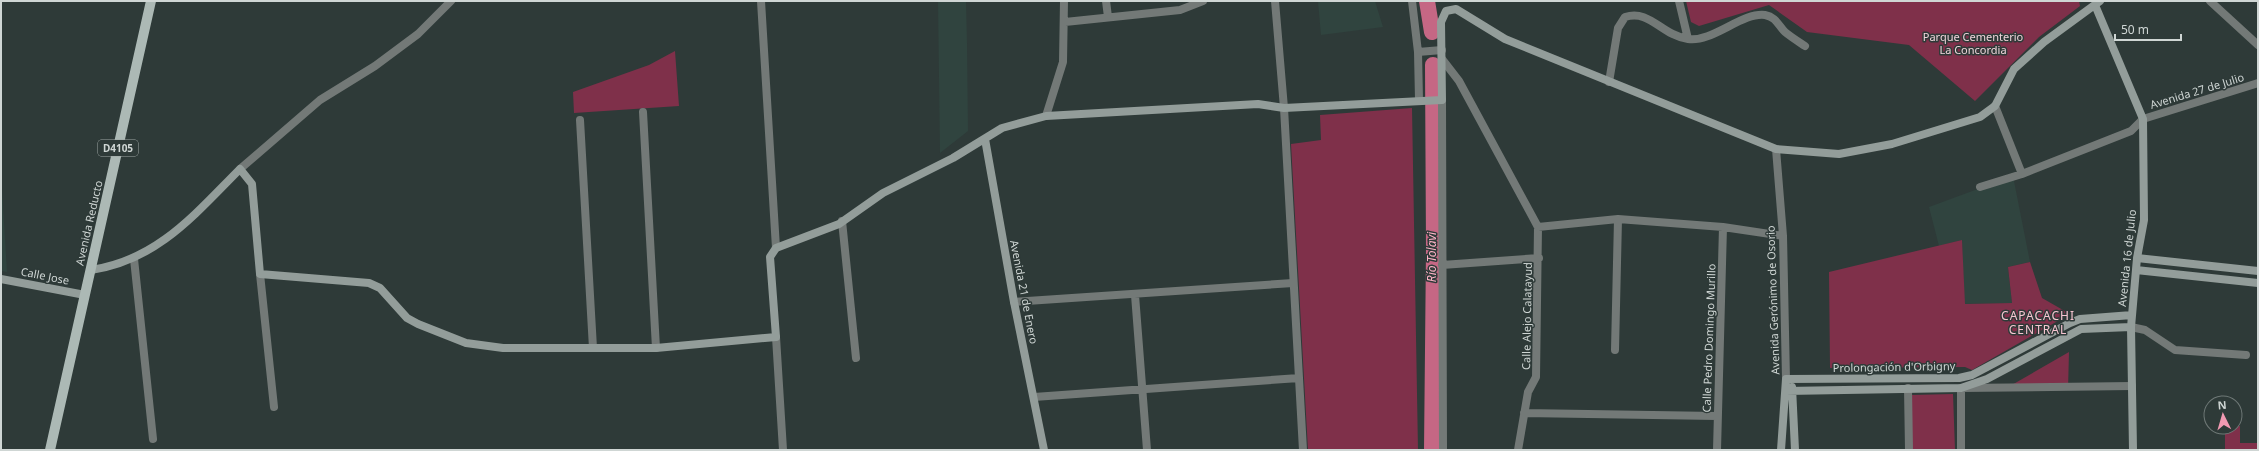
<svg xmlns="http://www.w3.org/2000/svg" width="2259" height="451" font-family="'Noto Sans',sans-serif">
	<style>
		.built { fill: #30443f }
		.green { fill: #7f304a }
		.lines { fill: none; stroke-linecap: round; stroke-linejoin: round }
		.river { stroke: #c56784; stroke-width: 16 }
		.street { stroke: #737977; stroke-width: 8 }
		.secondary { stroke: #939d9a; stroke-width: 8 }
		.primary { stroke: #acb9b5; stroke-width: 10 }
		.labels { text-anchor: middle; stroke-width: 3; stroke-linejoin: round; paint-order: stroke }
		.shield { fill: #2e3a38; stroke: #9fa7a5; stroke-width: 1 }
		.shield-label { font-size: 10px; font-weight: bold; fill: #cfd6d4 }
		.park-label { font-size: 11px; fill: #efd4da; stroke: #2e3a38 }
		.street-label { font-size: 11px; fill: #cfd6d4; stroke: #2e3a38 }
		.water-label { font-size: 12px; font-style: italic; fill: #feb3c7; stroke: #2e3a38 }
		.neighbourhood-label { font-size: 12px; letter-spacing: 1px; fill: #f7c5d1; stroke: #2e3a38 }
	</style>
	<rect width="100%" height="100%" fill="#2e3a38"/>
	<!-- built -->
	<path class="built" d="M938,1H966L967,43L968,131L940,153Z
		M1318,1H1375L1383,27L1321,35Z
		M1,172L7,272L1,271Z
		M2013,176L2030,262L2008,267L2012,303L1964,304L1962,240L1939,246L1929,207Z"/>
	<!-- green -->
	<path class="green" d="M1686,1H2079L2080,6L2039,37L1975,101L1909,45L1807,32L1769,5L1699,26L1691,22Z
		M675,51L679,106L574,113L573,92L649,65Z
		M1412,108L1418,450H1308L1291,144L1321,140L1320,115Z
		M1962,240L1965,304L2012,303L2008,267L2030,262L2042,298L2070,314L1972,370L1965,367L1830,368L1829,272Z
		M2069,352L2068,390H2003Z
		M1953,394L1955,450H1912L1911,395Z
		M2240,426V443H2257L2258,426V450H2225V427Z"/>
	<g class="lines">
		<!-- river -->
		<path class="river" d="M1427,1L1432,32
			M1432,450L1434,249L1433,65"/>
		<!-- street -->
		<path class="street" d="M761,1L776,248
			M1106,1L1108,17
			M1275,1L1284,108L1303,450
			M1412,1L1418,52L1419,100
			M1679,1L1688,39
			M2210,1L2258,45
			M1065,22L1180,10L1203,1
			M1418,52L1442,50
			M1442,59L1459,81L1538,227L1618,219L1723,227L1783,236
			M1609,82L1618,28L1625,17C1650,9 1661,35 1688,39C1712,43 1742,12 1765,15C1776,17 1778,25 1785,32C1791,37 1799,42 1805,46
			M1442,100L1443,450
			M1995,106L2022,174
			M643,112L656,348
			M1046,116L1063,62L1064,1
			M580,120L593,348
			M1776,149L1783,236L1786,379
			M240,169L320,100L375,66L418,34L451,1
			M1980,187L2022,174L2131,131L2143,119L2258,83
			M842,221L856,358
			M134,259L153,439
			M1442,265L1539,258
			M260,274L274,407
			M1135,295L1147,450
			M1014,302L1293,283
			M2131,327L2145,330L2175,350L2246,355
			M776,337L783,450
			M1615,350L1618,219
			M1908,388L1909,450
			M1034,397L1299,378
			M1524,413L1717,416
			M1518,450L1528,392L1536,377L1538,227
			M1717,450L1723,227
			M1961,450V388L2132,386"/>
		<!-- secondary -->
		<path class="secondary" d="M2095,5L2143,119L2144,220L2137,258L2131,327L2133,450
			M985,139L1014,302L1044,450
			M2137,258L2258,271
			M91,270C158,260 195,214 240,169L252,184L260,274L369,283L380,288L407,318L418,324L466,343L503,348H656L776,337L770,257L776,248L839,224L883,193L953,158L1002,128L1046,116L1258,104L1284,108L1442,100L1441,22L1446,11L1456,9L1505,39L1776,149L1839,154L1892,144L1980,117L1995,106L2014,69L2044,42L2100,1
			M2136,270L2258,283
			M1,279L85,295
			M1792,387L1795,450
			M1786,391L1961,388L1987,379L2081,329L2131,327
			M1781,450L1786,379L1959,378L1972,375L2070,323L2080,319L2132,315"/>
		<!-- primary -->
		<path class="primary" d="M50,450L151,1"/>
	</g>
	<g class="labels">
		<!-- shield labels -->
		<rect class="shield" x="98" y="140" width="40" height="16" rx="3"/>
		<g class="shield-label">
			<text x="118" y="152">D4105</text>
		</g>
		<!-- park labels -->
		<g class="park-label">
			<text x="1973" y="41">Parque Cementerio<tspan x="1973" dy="13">La Concordia</tspan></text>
		</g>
		<!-- street labels -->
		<g class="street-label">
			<text transform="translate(2197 91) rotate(-17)" y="4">Avenida 27 de Julio</text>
			<text transform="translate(89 223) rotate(-77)" y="4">Avenida Reducto</text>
			<text transform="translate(2127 258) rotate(-84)" y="4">Avenida 16 de Julio</text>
			<text transform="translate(45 276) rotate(11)" y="4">Calle Jose</text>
			<text transform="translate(1024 292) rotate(79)" y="4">Avenida 21 de Enero</text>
			<text transform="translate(1773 300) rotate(-92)" y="4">Avenida Gerónimo de Osorio</text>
			<text transform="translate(1527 316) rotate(-89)" y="4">Calle Alejo Calatayud</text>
			<text transform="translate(1709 338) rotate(-88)" y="4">Calle Pedro Domingo Murillo</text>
			<text transform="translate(1894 367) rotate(-1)" y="4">Prolongación d'Orbigny</text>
		</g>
		<!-- water labels -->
		<g class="water-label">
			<text transform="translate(1432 257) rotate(-90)" y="4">Río Tolavi</text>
		</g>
		<!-- neighbourhood labels -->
		<g class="neighbourhood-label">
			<text x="2038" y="320">CAPACACHI<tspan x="2038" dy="14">CENTRAL</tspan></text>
		</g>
	</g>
	<!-- border -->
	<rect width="2259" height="451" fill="none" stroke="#cfd6d4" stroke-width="4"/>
	<!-- north arrow -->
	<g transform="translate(2223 415) rotate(355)"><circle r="19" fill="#2e3a38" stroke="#6e7876"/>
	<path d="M0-3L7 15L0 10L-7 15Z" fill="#f19ab2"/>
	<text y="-6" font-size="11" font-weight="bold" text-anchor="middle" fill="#cfd6d4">N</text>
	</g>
	<!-- scale -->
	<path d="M2115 34v6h66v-6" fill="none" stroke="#cfd6d4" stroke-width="2"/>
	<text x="2121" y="34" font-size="12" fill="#cfd6d4" stroke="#2e3a38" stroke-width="3" paint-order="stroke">50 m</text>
</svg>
